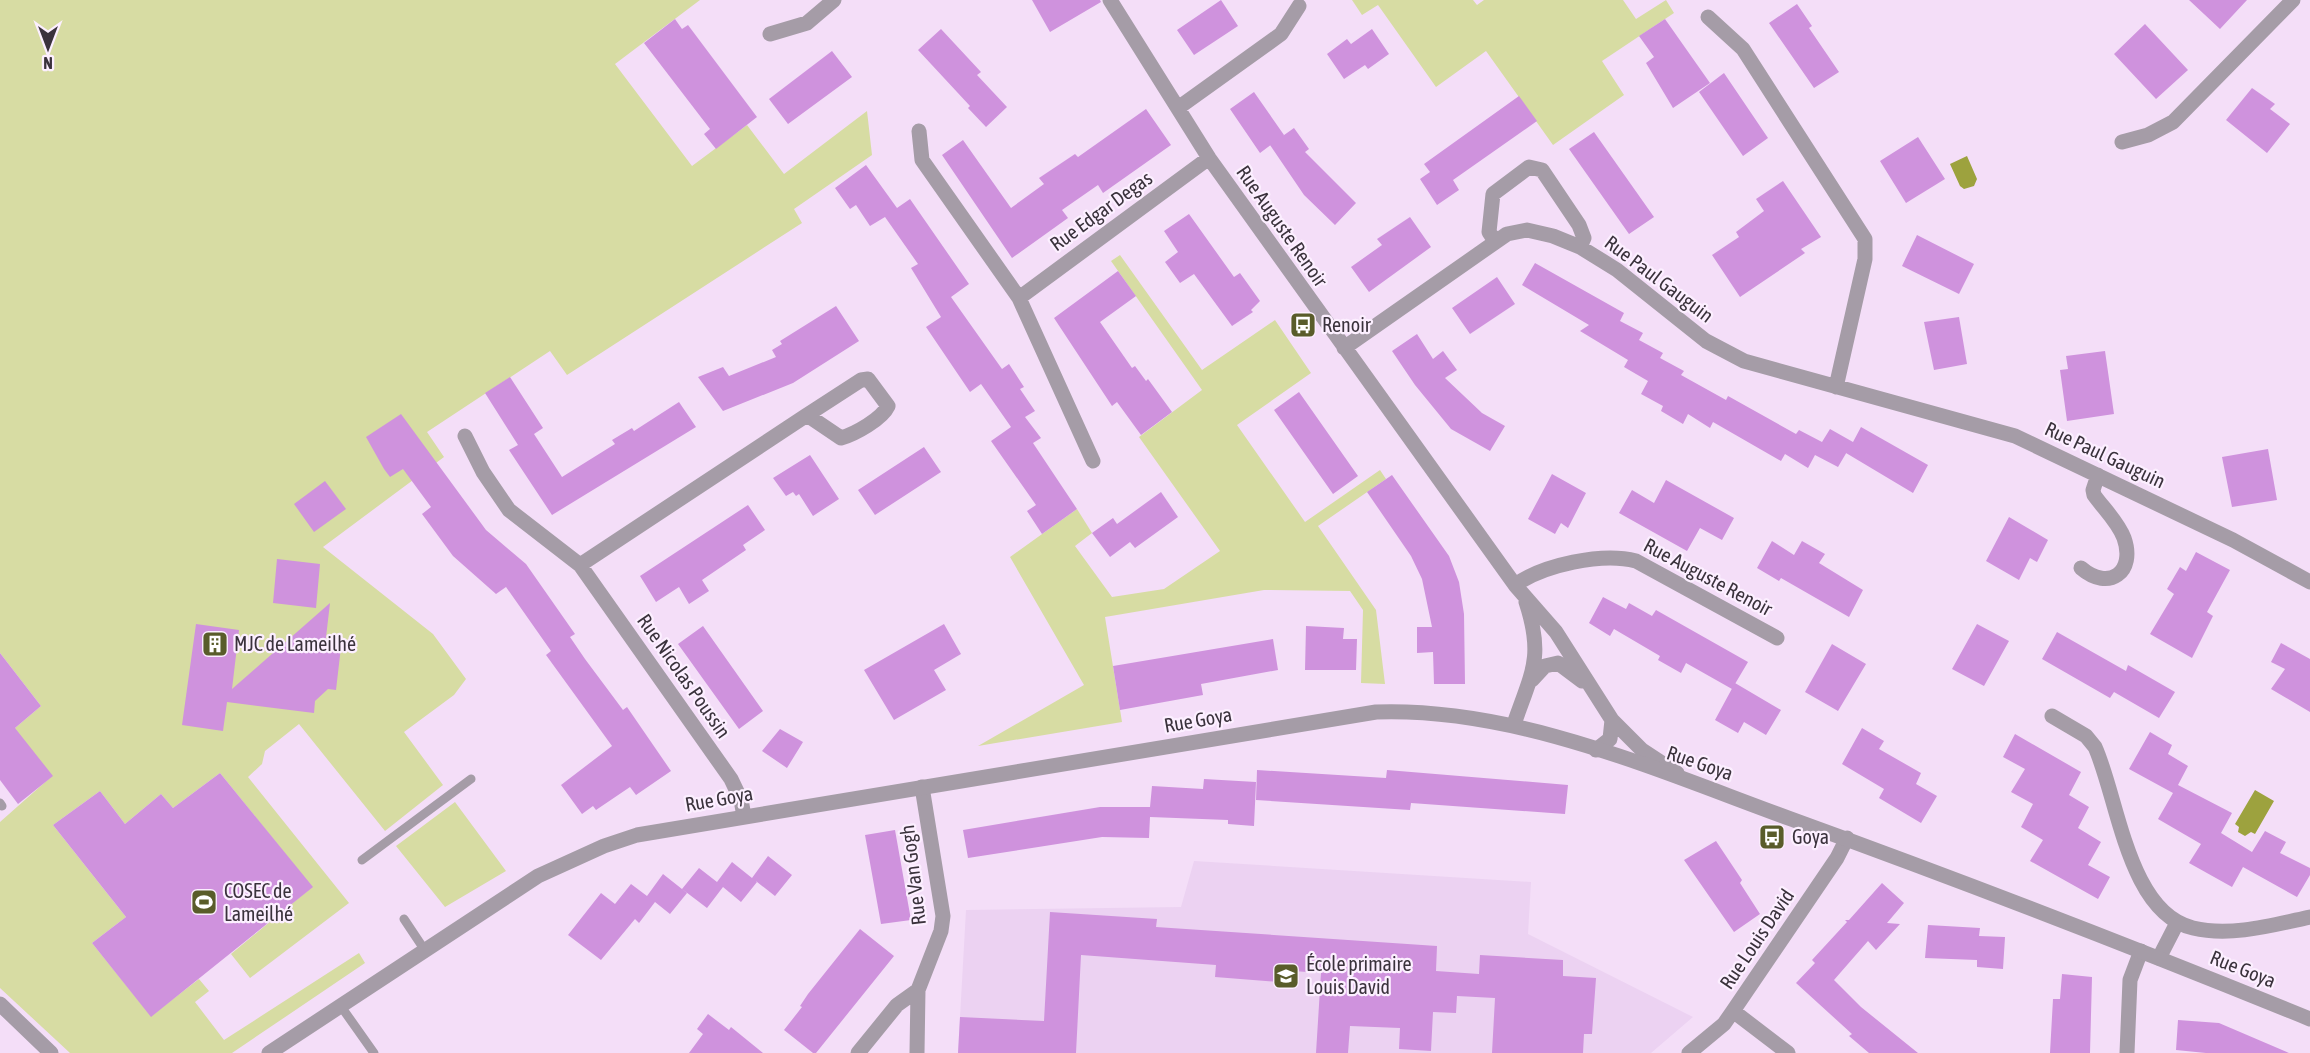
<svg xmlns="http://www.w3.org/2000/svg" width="2310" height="1053" font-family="'Asap Condensed',sans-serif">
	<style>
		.built { fill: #ecd2f2 }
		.green { fill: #d7dca3 }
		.water { fill: #9da23e }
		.building { fill: #cf92dd }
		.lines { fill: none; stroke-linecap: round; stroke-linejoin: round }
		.service { stroke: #a59ca7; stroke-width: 9 }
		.minor { stroke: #a59ca7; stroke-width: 15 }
		.tertiary { stroke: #a59ca7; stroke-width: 15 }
		.labels { text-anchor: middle; stroke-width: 4.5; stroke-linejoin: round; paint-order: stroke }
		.street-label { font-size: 20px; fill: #3a323c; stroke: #fcefff }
		.poi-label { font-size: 20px; fill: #3a323c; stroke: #fcefff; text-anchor: start }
	</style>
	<rect width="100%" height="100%" fill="#f4def8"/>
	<!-- built -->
	<path class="built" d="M1194,861L1531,882L1528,934L1693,1017L1651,1053H958L966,910L1181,907Z"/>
	<!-- green -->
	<path class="green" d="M0,0H700L615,64L692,166L747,125L784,174L867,111L872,155L794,209L802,223L567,375L550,351L427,432L444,457L323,547L433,634L466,679L454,695L404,732L443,785L385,831L299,724L265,751L262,764L248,777L349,903L250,978L231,954L312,887L220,773L173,808L161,794L125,824L100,791L53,825L126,917L92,943L151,1016L199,979L209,991L195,1002L224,1040L359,953L365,963L232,1053H70L0,988V822L52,776L2,739L41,706L0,653Z
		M1352,0H1473L1477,5L1484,0H1623L1636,19L1666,0L1674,13L1602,61L1624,95L1553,145L1486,51L1436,87L1378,5L1362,15Z
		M1120,255L1202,370L1275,320L1311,373L1237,425L1305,522L1380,470L1386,479L1318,526L1376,610L1385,684L1361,683L1363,610L1350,591L1264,590L1105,617L1122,722L978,746L1084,685L1010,557L1077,509L1092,533L1075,546L1112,597L1164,589L1220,551L1139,437L1202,390L1111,261Z
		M455,802L506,871L445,907L396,846Z"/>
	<!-- water -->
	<path class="water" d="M1967,156L1977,179L1974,186L1964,189L1960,186L1950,164Z
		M2255,790L2274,801L2255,834L2251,832L2245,836L2238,832L2239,827L2235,824Z"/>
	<!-- building -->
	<path class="building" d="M1032,0H1100L1101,2L1050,32Z
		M1221,0L1238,26L1194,55L1177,30Z
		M2189,0H2247L2220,29Z
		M1797,4L1812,26L1809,28L1839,72L1814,88L1769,23Z
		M675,19L682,29L688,25L757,117L716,149L704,134L710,129L644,43Z
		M1665,19L1710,83L1673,108L1646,63L1654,57L1639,36Z
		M2145,24L2188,70L2156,99L2114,54Z
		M941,29L981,72L977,75L1007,107L986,127L968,108L970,106L918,50Z
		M1372,29L1389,54L1368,69L1365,65L1344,79L1327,54L1347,39L1351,44Z
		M832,51L852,77L788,124L769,99Z
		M1724,73L1768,138L1743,156L1699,92Z
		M2252,88L2275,104L2270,109L2290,124L2267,153L2226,120Z
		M1254,92L1284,135L1260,153L1230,109Z
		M1519,96L1537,121L1453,180L1459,190L1437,205L1420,179L1430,172L1424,164Z
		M1146,109L1171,145L1103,193L1098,185L1062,210L1068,218L1012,258L942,155L963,140L1011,208L1044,184L1039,178L1075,154L1078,157Z
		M1294,128L1309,149L1305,152L1356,203L1335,225L1304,195L1270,145Z
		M1594,132L1654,217L1629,234L1569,149Z
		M1918,137L1945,179L1906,203L1880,161Z
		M866,165L897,208L910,199L969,284L951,297L1002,369L1009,364L1024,387L1020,389L1035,411L1025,417L1041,438L1033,443L1077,509L1042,534L1027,511L1036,505L991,441L1011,427L981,384L970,392L926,327L941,317L911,268L918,264L885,217L870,226L856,205L850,209L835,188Z
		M1783,181L1821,237L1801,249L1805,253L1740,297L1712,255L1739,237L1736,232L1764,211L1756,199Z
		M1189,214L1234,277L1240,273L1260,301L1251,310L1253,312L1232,326L1194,274L1180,283L1165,262L1178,252L1164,231Z
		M1410,217L1431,247L1369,292L1351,267L1382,245L1377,239Z
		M1917,235L1974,264L1959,294L1902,266Z
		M1535,263L1624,313L1620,321L1643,333L1639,340L1663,353L1660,358L1684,371L1681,375L1726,400L1728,396L1796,434L1799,430L1822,442L1830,429L1853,442L1861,427L1928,465L1913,493L1846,453L1848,450L1838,467L1815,455L1808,468L1785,454L1781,461L1713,422L1710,428L1688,414L1683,424L1661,411L1663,406L1641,394L1648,381L1624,367L1628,360L1580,331L1589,325L1522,285Z
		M1118,271L1136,296L1100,322L1132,368L1135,366L1146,381L1148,379L1172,412L1141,435L1117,402L1112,406L1054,318Z
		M1497,277L1515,304L1470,334L1452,308Z
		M836,306L859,341L793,383L723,411L698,377L723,367L729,376L776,357L772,350L782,344L780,341Z
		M1959,317L1967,364L1934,370L1924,322Z
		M1417,334L1433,359L1443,351L1457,370L1445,378L1482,413L1505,426L1490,451L1451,429L1415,385L1392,351Z
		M2105,351L2114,414L2067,421L2060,370L2068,369L2066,356Z
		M510,377L543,428L534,434L562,477L615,444L612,440L632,428L634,431L679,402L696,427L552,515L509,450L518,445L485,393Z
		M1299,392L1358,476L1333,494L1274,410Z
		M401,414L486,530L526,564L575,634L570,637L585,659L623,710L627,707L671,771L636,795L630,787L596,810L593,806L582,814L561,785L612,746L546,655L551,651L506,587L496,594L453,556L422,514L431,507L403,469L390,477L384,469L366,437Z
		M924,447L941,472L875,515L858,490Z
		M2268,449L2277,500L2232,507L2222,457Z
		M810,455L839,499L813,516L799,494L796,496L793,492L786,496L773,478Z
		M1552,474L1586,493L1568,528L1561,523L1555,534L1528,519Z
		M1392,475L1449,556L1459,582L1464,614L1465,684H1434L1433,652L1417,653V627H1432L1422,579L1411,556L1367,492Z
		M1666,480L1734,518L1722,540L1700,528L1687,551L1619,513L1632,490L1654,503Z
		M325,481L346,509L314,532L294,504Z
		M1161,492L1178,517L1135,548L1130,542L1110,557L1092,533L1113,518L1117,524Z
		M748,505L765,530L743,545L746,550L702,580L709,591L689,604L679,587L656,602L640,576Z
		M2009,517L2048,540L2037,562L2030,558L2019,580L1986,561Z
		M1772,541L1794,555L1802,541L1825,554L1819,563L1863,590L1849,617L1781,578L1779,581L1757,568Z
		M2196,552L2230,570L2207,612L2213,616L2192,658L2150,634L2174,594L2167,589L2180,567L2186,571Z
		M277,559L320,564L316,608L273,603Z
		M1603,597L1626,609L1629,603L1652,616L1656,610L1748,662L1732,689L1686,663L1681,673L1658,660L1660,656L1614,629L1610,636L1589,623Z
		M330,603L325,646L341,647L336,690L328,689L315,701L314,713L227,702L223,731L182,725L196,624L239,630L232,689Z
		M944,624L961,654L934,670L946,690L894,720L864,670Z
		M1977,624L2009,641L1984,686L1952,669Z
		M703,626L763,711L739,729L678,644Z
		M1306,626L1344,628L1343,639H1357L1356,670H1305Z
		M2057,632L2126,671L2128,665L2175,692L2159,718L2114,692L2110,698L2042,659Z
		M1273,639L1278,670L1201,684L1203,695L1120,710L1113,666Z
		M2281,643L2310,659V712L2271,689L2285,669L2271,662Z
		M1832,644L1866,664L1838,711L1805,692Z
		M0,653L41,706L15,728L53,776L18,804L0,780Z
		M1735,683L1781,710L1766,735L1744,722L1738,733L1715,720Z
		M1862,728L1884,741L1879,749L1921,773L1916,784L1937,796L1921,823L1879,798L1884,789L1842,764Z
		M780,729L803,742L787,768L762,751Z
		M2150,732L2172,745L2168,754L2188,766L2178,785L2232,813L2221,833L2252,852L2265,831L2286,842L2280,853L2310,868V875L2297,897L2243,867L2232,887L2189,863L2201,844L2158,819L2173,793L2129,769Z
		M2015,734L2081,772L2069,795L2089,807L2078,828L2101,842L2088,865L2110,877L2098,899L2030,861L2043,840L2021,827L2033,804L2011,792L2025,769L2003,757Z
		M1257,770L1386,778L1387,770L1568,785L1565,814L1411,803L1410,810L1256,800Z
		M220,773L313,887L151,1017L92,943L126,917L53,825L100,791L125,824L161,794L173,808Z
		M1204,779L1256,782L1254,826L1228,824V820L1150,817L1149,838L1102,837L968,858L963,830L1100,807H1150L1152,786L1203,789Z
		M895,830L911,920L881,924L865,835Z
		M1716,841L1742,880L1740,883L1760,914L1734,932L1684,860Z
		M768,856L792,875L775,896L752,878Z
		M732,862L757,882L741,902L723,887L707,908L682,889L699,868L717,882Z
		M663,874L687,893L670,914L655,902L639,923L635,919L601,960L568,935L601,893L615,904L631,884L647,896Z
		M1882,883L1904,903L1887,923L1900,924L1876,950L1868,941L1834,980L1861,1007L1918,1053H1869L1849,1036L1852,1034L1796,983L1815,963L1812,960L1847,922L1845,920H1849Z
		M1050,912L1157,919L1156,927L1437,946L1436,971L1479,974L1480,955L1563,960V976L1596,978L1592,1034H1584L1583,1053H1492L1495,998L1457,996L1456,1013L1433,1012L1431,1051L1399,1049L1400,1028L1350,1026L1348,1053H1316L1321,973L1280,970L1279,982L1215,977L1216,965L1081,955L1076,1053H958L960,1017L1044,1021Z
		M1928,925L1980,928L1979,936L2005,937L2003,969L1977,967V960L1925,958Z
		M860,929L894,956L816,1053H813L784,1030L802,1007L800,1006L808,994Z
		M2062,974L2092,977L2090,1053H2050L2053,999H2060Z
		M708,1014L729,1030L731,1027L763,1053H689L703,1034L697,1029Z
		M2178,1020L2219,1023L2289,1053H2206L2176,1050Z"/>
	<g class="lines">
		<!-- service -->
		<path class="service" d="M0,803L2,806
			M362,860L471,779
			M404,919L424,949
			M340,1005L374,1053"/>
		<!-- minor -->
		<path class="minor" d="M1110,0L1209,158L1515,585L1556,632L1612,720L1642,750L1677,773
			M1708,17L1743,49L1865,239V259L1836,387
			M770,34L807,23L834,0
			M1178,108L1281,34L1299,6
			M919,131L922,160L1019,298L1093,461
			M2122,142L2148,135L2173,122L2293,0
			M1495,241L1489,232L1493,194L1529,167L1542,170L1579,225L1584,238L1580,247
			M1019,298L1209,158
			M1344,348L1507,234L1527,230L1553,236L1580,247L1617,270L1706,341L1744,361L2015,436L2233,540L2310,582
			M465,436L483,472L509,510L580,565L731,779L741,800L744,816
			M580,565L807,415L841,438C855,434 882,419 888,406L868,379L861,380L807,415
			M2081,568C2109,592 2136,572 2124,538C2118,522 2104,509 2094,495L2093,490L2098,475
			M1515,585C1543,565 1602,552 1636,561L1777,638
			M1532,680L1545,666L1558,663L1582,681
			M2052,716L2086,736L2095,747C2118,798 2128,913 2193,928C2231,937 2273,925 2310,917
			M1514,724C1532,672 1544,657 1526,602
			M1596,750L1610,739L1612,720
			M2159,958L2177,923
			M1733,1011L1788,1053
			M858,1053L897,1005L918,990
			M917,1053L918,990L941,931L943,916L922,787
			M1689,1053L1724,1024L1733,1011L1837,858L1847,838
			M2127,1053L2130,980L2141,951"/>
		<!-- tertiary -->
		<path class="tertiary" d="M0,1004L51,1053
			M269,1053L538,876L604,846L637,835L1376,712C1517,707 1659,771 1791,819C1965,882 2138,949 2310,1019"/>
	</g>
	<!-- icons -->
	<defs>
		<symbol id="bus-square" viewBox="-11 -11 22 22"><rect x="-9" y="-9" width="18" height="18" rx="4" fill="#595c2a" stroke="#fcefff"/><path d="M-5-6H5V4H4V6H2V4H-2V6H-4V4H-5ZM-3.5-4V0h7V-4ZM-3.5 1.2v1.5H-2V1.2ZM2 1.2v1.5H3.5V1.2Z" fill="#fff"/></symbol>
		<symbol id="building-square" viewBox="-11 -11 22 22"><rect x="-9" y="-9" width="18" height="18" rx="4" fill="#595c2a" stroke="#fcefff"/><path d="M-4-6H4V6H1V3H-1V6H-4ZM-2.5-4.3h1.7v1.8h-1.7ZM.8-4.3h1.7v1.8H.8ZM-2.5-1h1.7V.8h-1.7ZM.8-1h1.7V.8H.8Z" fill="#fff"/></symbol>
		<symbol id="stadium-square" viewBox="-11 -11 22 22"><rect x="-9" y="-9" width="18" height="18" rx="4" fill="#595c2a" stroke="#fcefff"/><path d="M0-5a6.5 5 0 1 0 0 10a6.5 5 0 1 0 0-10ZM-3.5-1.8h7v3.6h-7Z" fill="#fff"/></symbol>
		<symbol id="school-square" viewBox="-11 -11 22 22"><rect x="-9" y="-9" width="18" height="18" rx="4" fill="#595c2a" stroke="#fcefff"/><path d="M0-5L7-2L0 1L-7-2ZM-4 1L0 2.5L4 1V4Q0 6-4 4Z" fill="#fff"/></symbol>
	</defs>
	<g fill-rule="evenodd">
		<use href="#bus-square" x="1288" y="310" width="30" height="30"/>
		<use href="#building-square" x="200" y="629" width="30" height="30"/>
		<use href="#bus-square" x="1757" y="822" width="30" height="30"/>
		<use href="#stadium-square" x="189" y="887" width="30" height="30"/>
		<use href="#school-square" x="1271" y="961" width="30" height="30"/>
	</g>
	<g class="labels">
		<!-- street labels -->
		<g class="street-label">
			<text transform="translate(1101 211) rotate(-36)" y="7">Rue Edgar Degas</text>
			<text transform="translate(1282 226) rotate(55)" y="7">Rue Auguste Renoir</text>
			<text transform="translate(1659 279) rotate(37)" y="7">Rue Paul Gauguin</text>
			<text transform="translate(2105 455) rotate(25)" y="7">Rue Paul Gauguin</text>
			<text transform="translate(1708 577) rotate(28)" y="7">Rue Auguste Renoir</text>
			<text transform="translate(684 676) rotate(55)" y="7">Rue Nicolas Poussin</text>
			<text transform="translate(1198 720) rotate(-10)" y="7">Rue Goya</text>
			<text transform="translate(1700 763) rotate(19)" y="7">Rue Goya</text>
			<text transform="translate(719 799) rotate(-10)" y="7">Rue Goya</text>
			<text transform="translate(913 875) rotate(-97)" y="7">Rue Van Gogh</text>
			<text transform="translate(1757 939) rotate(-56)" y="7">Rue Louis David</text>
			<text transform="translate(2243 969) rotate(22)" y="7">Rue Goya</text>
		</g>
		<!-- poi labels -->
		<g class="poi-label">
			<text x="1322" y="332">Renoir</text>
			<text x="234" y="651">MJC de Lameilhé</text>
			<text x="1792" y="844">Goya</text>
			<text x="224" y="898">COSEC de<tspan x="224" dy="23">Lameilhé</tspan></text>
			<text x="1306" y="971">École primaire<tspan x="1306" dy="23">Louis David</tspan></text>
		</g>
	</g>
	<!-- north arrow -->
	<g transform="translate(48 48) rotate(180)" stroke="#fcefff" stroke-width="4.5" paint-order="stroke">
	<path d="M0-4.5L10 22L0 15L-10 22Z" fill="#3a323c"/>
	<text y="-9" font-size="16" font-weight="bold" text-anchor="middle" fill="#3a323c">N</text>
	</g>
</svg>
